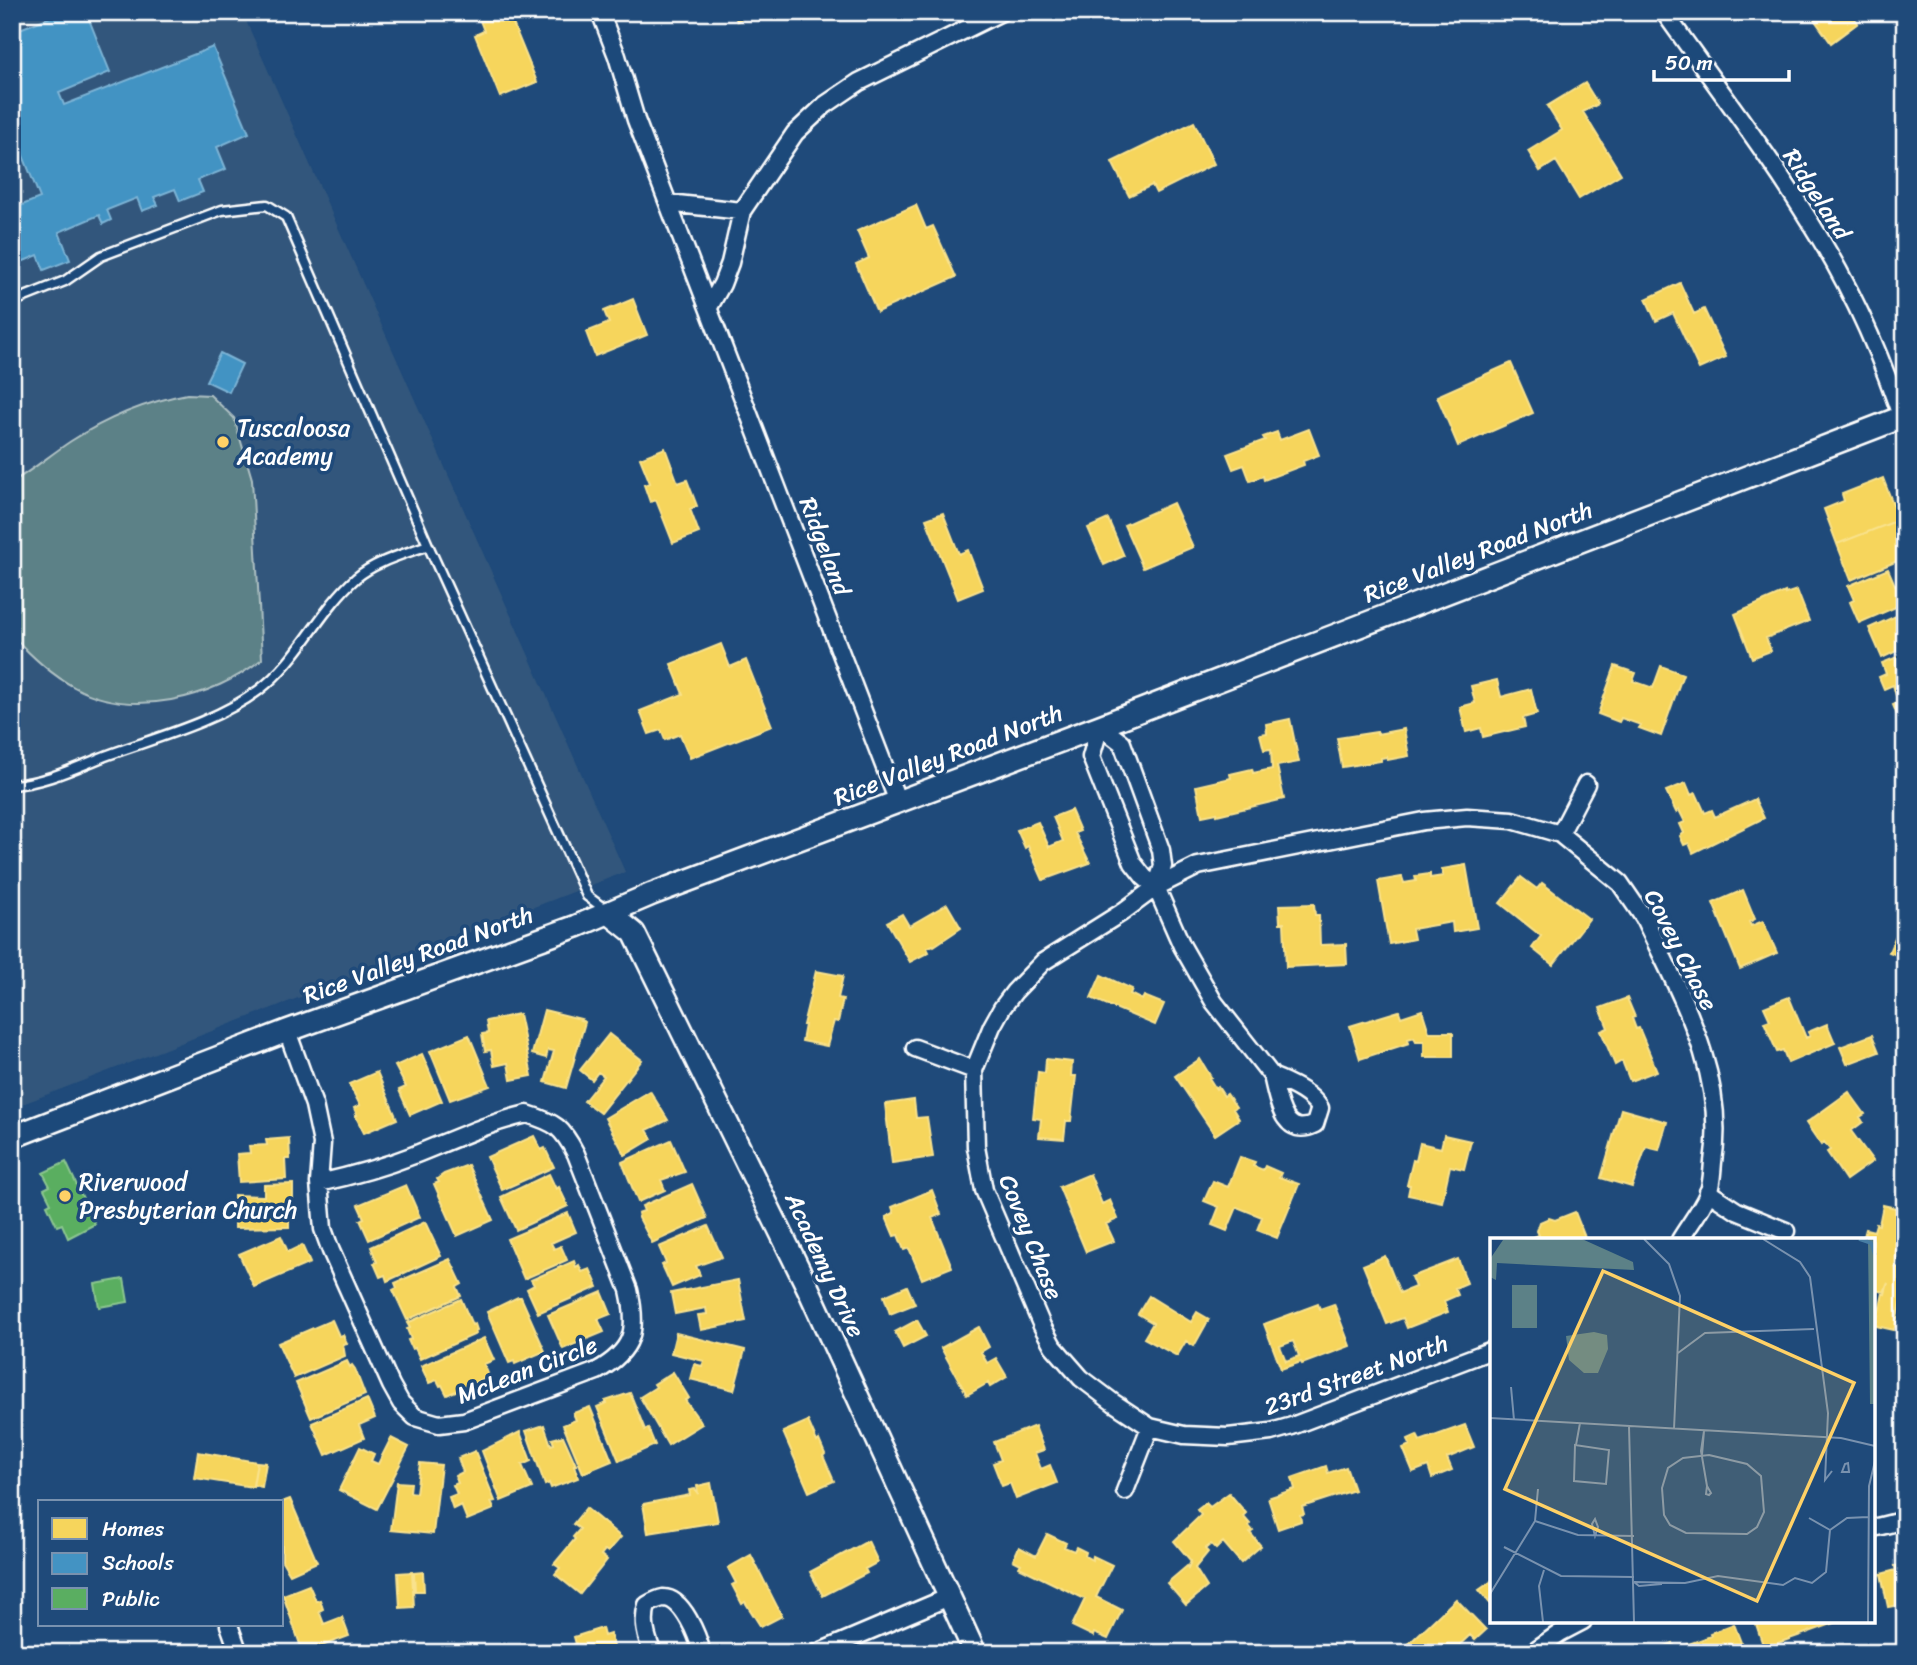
<svg xmlns="http://www.w3.org/2000/svg" width="1917" height="1665" font-family="Sriracha,sans-serif">
	<style>
		.built { fill: #33577c }
		.green { fill: #5c8187; stroke: #aec0c3; stroke-width: 2 }
		.homes { fill: #f6d55c; stroke: #f9e28d; stroke-width: 2; fill-rule: evenodd }
		.schools { fill: #4393c3; stroke: #7bb3d5; stroke-width: 2 }
		.public { fill: #5aae61; stroke: #8cc690; stroke-width: 2 }
		.lines { fill: none; stroke-linecap: round; stroke-linejoin: round }
		.lane-casing { stroke: #fff; stroke-width: 13 }
		.street-casing { stroke: #fff; stroke-width: 21 }
		.secondary-casing { stroke: #fff; stroke-width: 26 }
		.lane { stroke: #1f4a7a; stroke-width: 8 }
		.street { stroke: #1f4a7a; stroke-width: 16 }
		.secondary { stroke: #1f4a7a; stroke-width: 21 }
		.poi-dot { fill: #ffd166; stroke: #1f4a7a; stroke-width: 2.5 }
		.labels { text-anchor: middle; stroke-width: 7; stroke-linejoin: round; paint-order: stroke }
		.street-label { font-size: 24px; fill: #fff; stroke: #1f4a7a }
		.poi-label { font-size: 24px; fill: #fff; stroke: #1f4a7a; text-anchor: start }
		.inset-river { fill: none; stroke: #477da4; stroke-width: 3.5 }
		.inset-road { fill: none; stroke: #7992af; stroke-width: 2 }
		.view { fill: #ffd166; fill-opacity: 0.15; stroke: #ffd166; stroke-width: 3.5 }
		.inset-edge { fill: none; stroke: #fff; stroke-width: 3.5 }
	</style>
	<rect width="100%" height="100%" fill="#1f4a7a"/>
	<filter id="ink" filterUnits="userSpaceOnUse"><feTurbulence type="fractalNoise" baseFrequency=".0143" numOctaves="2"/><feDisplacementMap in="SourceGraphic" scale="14" xChannelSelector="R" yChannelSelector="G"/><feConvolveMatrix kernelMatrix="1 2 1 2 8 2 1 2 1" color-interpolation-filters="sRGB"/></filter>
	<g filter="url(#ink)">
		<!-- built -->
		<path class="built" d="M12,12H242L625,872L12,1108Z"/>
		<!-- green -->
		<path class="green" d="M187,394L210,395L234,418L252,479L262,659C213,699 131,719 74,687C50,674 31,656 12,635V482C33,470 51,454 71,441C107,418 145,402 187,394Z"/>
		<!-- homes -->
		<path class="homes" d="M494,12H503L507,23L512,21L537,82L500,97L475,35L484,31L479,18Z
			M733,12H757L737,21Z
			M1809,12H1850L1858,23L1831,43Z
			M1585,83L1598,104L1583,112L1621,174L1579,199L1556,161L1540,171L1528,151L1562,130L1547,106Z
			M1194,122L1214,164L1156,193L1152,185L1129,196L1112,162Z
			M916,205L926,229L933,226L956,277L877,312L856,264L869,258L857,231Z
			M1680,283L1694,314L1704,309L1726,357L1699,369L1673,313L1656,321L1646,299Z
			M633,299L647,335L595,356L586,332L609,323L604,311Z
			M1511,363L1533,413L1458,446L1437,396Z
			M1309,429L1319,455L1303,461L1304,465L1264,480L1263,476L1250,481L1244,465L1233,469L1227,454L1265,440L1263,437L1277,432L1280,440Z
			M665,448L678,483L687,480L697,506L690,509L699,533L673,543L656,500L650,502L644,485L650,483L640,458Z
			M1883,478L1899,520L1837,544L1824,509L1844,501L1842,494Z
			M1173,503L1193,547L1143,568L1124,525Z
			M943,513L959,554L968,550L983,589L958,599L926,519Z
			M1108,519L1124,556L1104,565L1088,528Z
			M1893,522L1905,552V558L1851,580L1837,544Z
			M1888,569L1895,585L1905,581V603L1859,623L1850,602L1854,600L1848,586Z
			M1797,590L1809,621L1766,638L1771,651L1752,658L1735,614L1785,592V594Z
			M1905,612V647L1882,658L1869,628Z
			M721,644L730,667L746,660L772,726L690,758L680,734L665,740L661,730L649,734L640,711L683,694L671,664Z
			M1905,654V692L1896,695L1893,685L1884,689L1879,677L1886,674L1882,663Z
			M1615,666L1636,673L1633,681L1653,688L1661,666L1683,674L1661,736L1639,728L1641,725L1621,718L1619,722L1598,714Z
			M1497,680L1501,697L1531,689L1537,714L1523,718L1525,727L1483,737L1481,728L1466,732L1460,707L1475,703L1471,686Z
			M1905,700V733L1893,705Z
			M1290,719L1299,762L1277,766L1284,799L1217,815V813L1202,816L1196,786L1231,778L1230,774L1252,769L1253,773L1272,769L1271,749L1264,750L1260,734L1267,733L1266,724Z
			M1404,729L1409,756L1387,760V757L1381,758V761L1342,767L1337,738L1377,732V734Z
			M1686,783L1691,795L1696,793L1705,813L1712,810L1715,817L1755,799L1764,818L1693,853L1689,843L1684,845L1680,836L1684,833L1680,824L1685,822L1679,810L1676,812L1666,791Z
			M1071,810L1080,831L1075,833L1090,863L1043,880L1028,846L1025,848L1017,830L1038,822L1049,847L1063,841L1053,817Z
			M1466,865L1477,928L1453,932L1452,922L1412,929L1414,939L1389,944L1378,881L1402,877L1404,883L1416,881L1415,876L1430,874V878L1443,876L1442,869Z
			M1521,877L1537,889L1542,883L1589,919L1553,965L1532,948L1541,936L1500,903Z
			M1743,890L1755,919L1749,922L1751,926L1763,921L1777,953L1740,969L1713,903Z
			M947,904L961,928L934,946L933,945L927,948L929,952L910,962L887,922L902,914L909,926Z
			M1314,904L1315,915H1319L1320,945L1346,944L1347,964L1286,967L1284,923H1280L1279,905Z
			M1899,928L1905,930V958L1889,952Z
			M816,971L843,976L838,998L843,999L838,1022L834,1021L827,1046L802,1041L805,1025H803Z
			M1101,975L1132,989L1130,994L1142,1000L1144,996L1164,1004L1155,1025L1091,998Z
			M1789,997L1806,1038L1810,1036L1808,1032L1827,1024L1835,1043L1788,1063L1783,1050L1777,1052L1764,1022L1770,1020L1764,1007Z
			M1627,998L1635,1017L1632,1018L1636,1029L1639,1028L1657,1071L1630,1081L1622,1061L1615,1065L1601,1031L1608,1028L1600,1008Z
			M544,1010L581,1019L580,1020L585,1022L566,1088L545,1082L554,1051L548,1050L546,1058L532,1054Z
			M1422,1010L1429,1032H1453V1057H1424V1041H1416L1414,1037L1408,1039L1409,1043L1360,1059L1350,1026L1399,1011L1401,1017Z
			M519,1014L532,1076L511,1080L508,1063L494,1066L491,1050L485,1051L482,1034L488,1033L486,1021Z
			M609,1034L642,1060L600,1113L584,1101L604,1076L598,1072L592,1080L580,1070Z
			M469,1035L490,1086L450,1100L430,1051Z
			M1872,1035L1879,1052L1847,1064L1840,1047Z
			M422,1054L442,1101L410,1115L399,1090L406,1087L395,1066Z
			M1046,1059L1072,1062L1071,1076H1076L1071,1121H1066L1064,1139L1039,1137L1041,1119L1033,1118L1038,1072L1045,1073Z
			M1200,1059L1211,1077L1209,1078L1216,1089L1218,1087L1224,1096L1227,1094L1236,1107L1233,1109L1239,1119L1215,1135L1175,1076Z
			M377,1072L397,1119L364,1133L355,1115H357L354,1108L360,1105L349,1084Z
			M650,1091L668,1120L647,1130L652,1139L625,1155L605,1118Z
			M1849,1092L1865,1114L1860,1117L1863,1122L1851,1131L1873,1161L1846,1180L1827,1152L1830,1150L1824,1142L1821,1145L1806,1123Z
			M914,1100L916,1118L927,1117L933,1157L892,1163L885,1104Z
			M1621,1109L1667,1122L1659,1150L1646,1147L1632,1187L1601,1178Z
			M1444,1135L1471,1141L1464,1169L1450,1166L1442,1202L1408,1195L1410,1185H1407L1413,1160L1416,1161L1420,1143L1441,1148Z
			M534,1136L541,1150L545,1148L554,1167L502,1190L487,1157Z
			M289,1138L290,1159H285L286,1179L239,1182L237,1154L250,1153L249,1146L267,1145L266,1140Z
			M671,1140L685,1172L661,1180L665,1190L638,1202L622,1162Z
			M1240,1157L1255,1162L1253,1166L1263,1170L1265,1166L1281,1173L1279,1177L1299,1184L1277,1238L1257,1230L1262,1217L1237,1207L1227,1231L1212,1225L1219,1207L1204,1201L1213,1181L1228,1187Z
			M468,1165L493,1220L457,1236L434,1184L439,1182L437,1179L444,1174Z
			M549,1174L556,1189L559,1187L568,1206L516,1230L501,1197Z
			M1090,1174L1102,1204L1110,1200L1118,1219L1106,1224L1114,1241L1086,1252L1059,1187Z
			M293,1184V1209H289V1227L235,1228L234,1195L264,1196V1185Z
			M692,1184L707,1218L652,1243L639,1218L638,1213L644,1211L642,1206Z
			M406,1185L420,1217L369,1240L360,1220L364,1218L358,1205Z
			M932,1190L941,1214L932,1218L952,1267L922,1279L909,1248L904,1250L898,1235L894,1236L886,1217L894,1213L892,1207Z
			M1883,1205L1905,1210L1903,1232L1905,1233V1250L1899,1249L1895,1267L1905,1269V1287L1894,1330L1876,1326L1883,1293L1885,1294L1888,1283L1884,1292L1873,1290V1240H1863L1866,1229L1874,1231L1876,1224L1879,1225Z
			M1575,1212L1586,1240H1527L1539,1235L1537,1231L1540,1222L1549,1218L1555,1220Z
			M568,1213L576,1232L551,1243L554,1249L561,1246L567,1260L524,1279L507,1239Z
			M425,1222L441,1256L387,1281L385,1275L380,1277L374,1263L377,1262L371,1247Z
			M708,1226L722,1257L696,1266L700,1275L672,1287L662,1265L666,1263L659,1247Z
			M281,1236L288,1252L302,1245L310,1263L254,1287L239,1254Z
			M1385,1256L1400,1293L1415,1287L1411,1277L1458,1259L1467,1283L1455,1288L1458,1295L1444,1301L1448,1312L1407,1328L1403,1318L1387,1324L1363,1265Z
			M450,1259L462,1284L457,1287L461,1296L407,1320L393,1290L397,1288L395,1283Z
			M574,1261L576,1267L579,1265L582,1272L590,1269L598,1287L538,1313L527,1289L534,1285L531,1280Z
			M738,1280L746,1321L701,1330L698,1315L707,1314L706,1308L675,1314L671,1293Z
			M907,1286L915,1304L890,1314L884,1296Z
			M602,1292L611,1314L598,1319L604,1332L563,1349L548,1315Z
			M1149,1296L1191,1322L1197,1312L1209,1319L1194,1346L1186,1341L1177,1356L1144,1338L1153,1323L1138,1314Z
			M518,1297H521L545,1351L515,1364L514,1361L509,1363L487,1312Z
			M461,1299L472,1325L475,1324L477,1330L475,1331L476,1334L420,1359L415,1348L412,1349L408,1340L411,1339L407,1329L410,1328L407,1323Z
			M1318,1304L1320,1309L1334,1304L1350,1346L1302,1364L1301,1362L1281,1369L1264,1324ZM1293,1341L1299,1356L1286,1361L1280,1346Z
			M332,1320L339,1336L343,1335L347,1343L343,1344L345,1356L294,1378L278,1343Z
			M917,1320L926,1336L903,1348L895,1332Z
			M979,1327L989,1347L981,1352L987,1363L996,1358L1007,1377L990,1387L988,1383L967,1395L941,1348Z
			M676,1333L745,1350L734,1390L690,1379L694,1364L702,1366L704,1361L671,1353Z
			M484,1338L494,1360L484,1364L489,1376L447,1395L442,1385L440,1386L437,1380L429,1383L421,1366Z
			M347,1361L350,1367L352,1365L355,1369L365,1395L311,1418L296,1383Z
			M673,1372L689,1398L685,1400L702,1424L668,1445L640,1397L656,1387L654,1384Z
			M630,1393L645,1430L648,1428L655,1445L619,1461L597,1407L606,1403L605,1401Z
			M367,1399L375,1418L359,1425L364,1438L326,1455L312,1423Z
			M590,1407L612,1461L583,1473L563,1425L576,1420L573,1413Z
			M808,1421L817,1442L819,1440L825,1454L823,1456L834,1481L809,1492L783,1432Z
			M544,1425L551,1445L554,1444L552,1439L563,1436L576,1465H574L578,1478L551,1488L549,1483L545,1485L526,1431Z
			M1465,1425L1474,1447L1447,1458L1452,1470L1432,1478L1428,1466L1413,1472L1403,1448L1410,1445L1408,1439L1417,1435L1420,1441Z
			M1035,1426L1044,1450L1035,1453L1041,1469L1050,1465L1057,1483L1016,1499L1010,1483L1002,1486L993,1463L1001,1460L994,1442Z
			M520,1432L531,1461L522,1465L532,1488L501,1501L482,1451Z
			M391,1438L409,1447L377,1509L339,1490L360,1447L374,1454L371,1461L378,1464Z
			M475,1451L495,1501L491,1502L494,1509L467,1520L461,1505L453,1509L449,1497L457,1494L453,1485L458,1483L455,1476L463,1472L458,1458Z
			M198,1452L257,1462L253,1487L194,1478Z
			M257,1462L266,1463L262,1487L253,1485Z
			M420,1463L441,1465L433,1534L391,1530L397,1482L411,1483L410,1492L416,1493Z
			M1326,1466L1328,1473L1346,1467L1354,1490L1302,1507L1304,1514L1300,1515L1301,1521L1278,1529L1268,1498L1295,1489L1292,1478Z
			M711,1483L718,1522L648,1533L643,1504L690,1495L689,1490L695,1489L698,1494L697,1486Z
			M1229,1493L1246,1513L1243,1516L1250,1524L1249,1526L1253,1531L1250,1533L1261,1546L1241,1563L1223,1542L1216,1549L1211,1544L1205,1549L1208,1552L1195,1568L1207,1587L1186,1605L1167,1583L1187,1566L1188,1568L1191,1561L1174,1541L1201,1515L1197,1510L1206,1503L1210,1507Z
			M290,1499L317,1562L290,1574L282,1561V1502Z
			M586,1508L621,1537L608,1552L605,1550L601,1555L607,1560L580,1594L555,1574L560,1568L554,1564L575,1539L573,1537L580,1529L573,1524Z
			M1047,1534L1066,1543L1064,1547L1074,1551L1076,1547L1086,1552L1085,1556L1092,1560L1093,1556L1112,1565L1096,1597L1122,1610L1108,1639L1094,1633L1093,1636L1072,1626L1085,1599L1019,1567L1021,1564L1013,1560L1019,1547L1036,1556Z
			M868,1541L878,1562L865,1569L867,1573L823,1596L810,1572Z
			M751,1555L782,1616L761,1627L745,1602L742,1604L732,1585L736,1583L728,1568Z
			M1905,1565V1604L1888,1607L1881,1574L1896,1570L1895,1566Z
			M412,1572L414,1607L400,1608L398,1573Z
			M423,1572L424,1591H415L414,1573Z
			M1492,1581V1606L1479,1590Z
			M309,1585L316,1601L320,1600L323,1609L319,1611L324,1624L342,1617L349,1636L303,1653L283,1595Z
			M1456,1599L1486,1630L1475,1640L1470,1635L1451,1653H1399Z
			M1755,1621H1840L1764,1648Z
			M1734,1624L1745,1653H1653V1651L1673,1643L1675,1649L1711,1636L1710,1633Z
			M602,1628L604,1636L610,1634L616,1653H558V1650L576,1644L574,1637Z"/>
		<!-- schools -->
		<path class="schools" d="M63,12H86L110,72L59,93L64,105L213,47L249,133L217,147L226,169L198,180L203,192L180,201L175,189L154,197L158,205L142,211L137,198L107,210L111,220L103,224L99,215L59,232L70,260L44,270L38,255L12,266V209L40,198L12,128V32Z
			M220,353L242,364L229,392L206,381Z"/>
		<!-- public -->
		<path class="public" d="M66,1162L95,1224L68,1238L62,1224L57,1226L47,1205L51,1203L44,1189L50,1186L43,1173Z
			M124,1279L128,1302L99,1307L95,1284Z"/>
		<g class="lines">
			<defs>
				<path id="lane" d="M12,302L65,281L101,256L222,210L267,205L286,217L428,545L587,896L606,910
					M12,785C45,783 77,767 108,755C158,737 216,722 259,690C299,660 319,611 356,578C376,561 405,554 428,545"/>
				<path id="street" d="M600,12L617,56L636,120L898,802
					M1664,12C1717,87 1774,161 1821,240C1856,298 1884,363 1905,428
					M668,203L742,211
					M709,307L722,284L730,263L742,211L795,133L825,105L859,82L1001,12
					M1560,834L1586,784
					M1156,887L1163,866L1161,850L1122,743L1100,726L1091,757L1133,863L1144,877L1156,887L1182,946L1214,1002L1272,1076
					M287,1031L314,1105L322,1143L319,1183
					M915,1048L974,1070
					M1272,1076C1289,1084 1309,1091 1320,1108L1315,1124C1282,1140 1278,1098 1272,1076Z
					M527,1114C556,1123 562,1127 576,1154L629,1290C638,1330 634,1350 597,1371L464,1421L439,1424L415,1417L401,1403L391,1385L331,1251L323,1229L319,1183C351,1176 383,1167 414,1155C452,1140 488,1123 527,1114Z
					M1708,1192L1737,1211L1786,1231
					M1492,1350L1292,1426L1271,1432L1228,1437L1184,1435L1150,1427L1114,1403L1081,1378L1053,1346L1042,1326L984,1190L976,1147L974,1070L992,1026L1002,1008L1014,992L1043,962L1121,913L1156,887L1198,866L1424,821L1467,817L1512,820L1560,834L1620,883L1644,918C1680,995 1727,1074 1713,1162C1712,1172 1712,1184 1708,1194C1701,1210 1689,1225 1680,1240
					M1125,1491L1150,1427
					M1873,1528L1905,1520
					M229,1625L239,1653
					M653,1653C646,1637 642,1622 647,1605C652,1602 657,1599 663,1598C683,1597 698,1637 702,1653
					M817,1653L949,1597
					M1531,1653L1560,1633L1583,1621"/>
				<path id="secondary" d="M608,912L634,933L808,1288L975,1653
					M12,1137L287,1031L577,926L652,894L1100,726L1905,416"/>
			</defs>
			<!-- lane casing -->
			<use href="#lane" class="lane-casing"/>
			<!-- street casing -->
			<use href="#street" class="street-casing"/>
			<!-- secondary casing -->
			<use href="#secondary" class="secondary-casing"/>
			<!-- lane -->
			<use href="#lane" class="lane"/>
			<!-- street -->
			<use href="#street" class="street"/>
			<!-- secondary -->
			<use href="#secondary" class="secondary"/>
		</g>
	</g>
	<!-- markers -->
	<g class="poi-dot">
		<circle cx="223" cy="442" r="7"/>
		<circle cx="65" cy="1196" r="7"/>
	</g>
	<g class="labels">
		<!-- street labels -->
		<g class="street-label">
			<text transform="translate(1817 194) rotate(57)" y="8">Ridgeland</text>
			<text transform="translate(825 546) rotate(69)" y="8">Ridgeland</text>
			<text transform="translate(1478 552) rotate(-21)" y="8">Rice Valley Road North</text>
			<text transform="translate(948 755) rotate(-21)" y="8">Rice Valley Road North</text>
			<text transform="translate(1681 950) rotate(63)" y="8">Covey Chase</text>
			<text transform="translate(418 955) rotate(-20)" y="8">Rice Valley Road North</text>
			<text transform="translate(1031 1237) rotate(68)" y="8">Covey Chase</text>
			<text transform="translate(825 1265) rotate(65)" y="8">Academy Drive</text>
			<text transform="translate(527 1370) rotate(-21)" y="8">McLean Circle</text>
			<text transform="translate(1356 1375) rotate(-20)" y="8">23rd Street North</text>
		</g>
		<!-- poi labels -->
		<g class="poi-label">
			<text x="237" y="436">Tuscaloosa<tspan x="237" dy="28">Academy</tspan></text>
			<text x="79" y="1190">Riverwood<tspan x="79" dy="28">Presbyterian Church</tspan></text>
		</g>
	</g>
	<!-- overview -->
	<g transform="translate(1490 1238)">
		<rect width="385" height="385" fill="#1f4a7a"/>
		<path d="M43,1H92L143,24L144,32L7,25L6,42L0,39V21L13,2ZM378,1H385V166H380ZM22,47H47V90H22ZM104,94L117,97L118,111L108,135H94L79,122L76,98Z" fill="#5c8187"/>
		<path class="inset-river" d="M369,1L381,5L385,17"/>
		<path class="inset-road" d="M154,1L179,26L190,58L184,191M273,1L310,24L320,39L338,175L335,242L342,233M188,115L215,95L324,91M21,149L24,182M0,180L351,200L385,208M139,188L144,384M214,193L211,213L217,248M85,207L119,212L116,246L84,243ZM86,207L90,185M212,217L214,193M219,217L257,226L271,238L274,274L267,289L257,296L196,295L180,287L174,277L172,250L178,230L193,220ZM358,225L359,234H352L355,226ZM217,248L221,255L219,257L216,256ZM319,280L340,292M105,281L108,289L105,298L102,286ZM45,283L88,297L144,298M14,309L71,338L144,339M144,344L195,345L228,338L293,347L305,340L322,345L336,334L340,292L357,280L378,279M144,344L149,348L172,346M0,356L45,283L48,251M53,384L49,348L54,332M378,384L379,248L385,223"/>
		<path class="view" d="M113,33L364,145L267,363L15,251Z"/>
		<rect width="385" height="385" class="inset-edge"/>
	</g>
	<!-- margin -->
	<rect width="1917" height="1665" fill="none" stroke="#1f4a7a" stroke-width="42"/>
	<rect x="21" y="21" width="1875" height="1623" fill="none" stroke="#fff" stroke-width="2.5" filter="url(#ink)"/>
	<!-- legend -->
	<rect x="38" y="1500" width="245" height="126" fill="#1f4a7a" stroke="#7992af" stroke-width="2"/>
	<rect x="52" y="1518" width="35" height="21" fill="#f6d55c" stroke="#7992af" stroke-width="2"/>
	<text x="102" y="1536" font-size="21" fill="#ffffff">Homes</text>
	<rect x="52" y="1553" width="35" height="21" fill="#4393c3" stroke="#7992af" stroke-width="2"/>
	<text x="102" y="1570" font-size="21" fill="#ffffff">Schools</text>
	<rect x="52" y="1588" width="35" height="21" fill="#5aae61" stroke="#7992af" stroke-width="2"/>
	<text x="102" y="1606" font-size="21" fill="#ffffff">Public</text>
	<!-- scale -->
	<path d="M1654 70v10h135v-10" fill="none" stroke="#ffffff" stroke-width="3.5"/>
	<text x="1665" y="70" font-size="21" fill="#ffffff" stroke="#1f4a7a" stroke-width="5" paint-order="stroke">50 m</text>
</svg>
